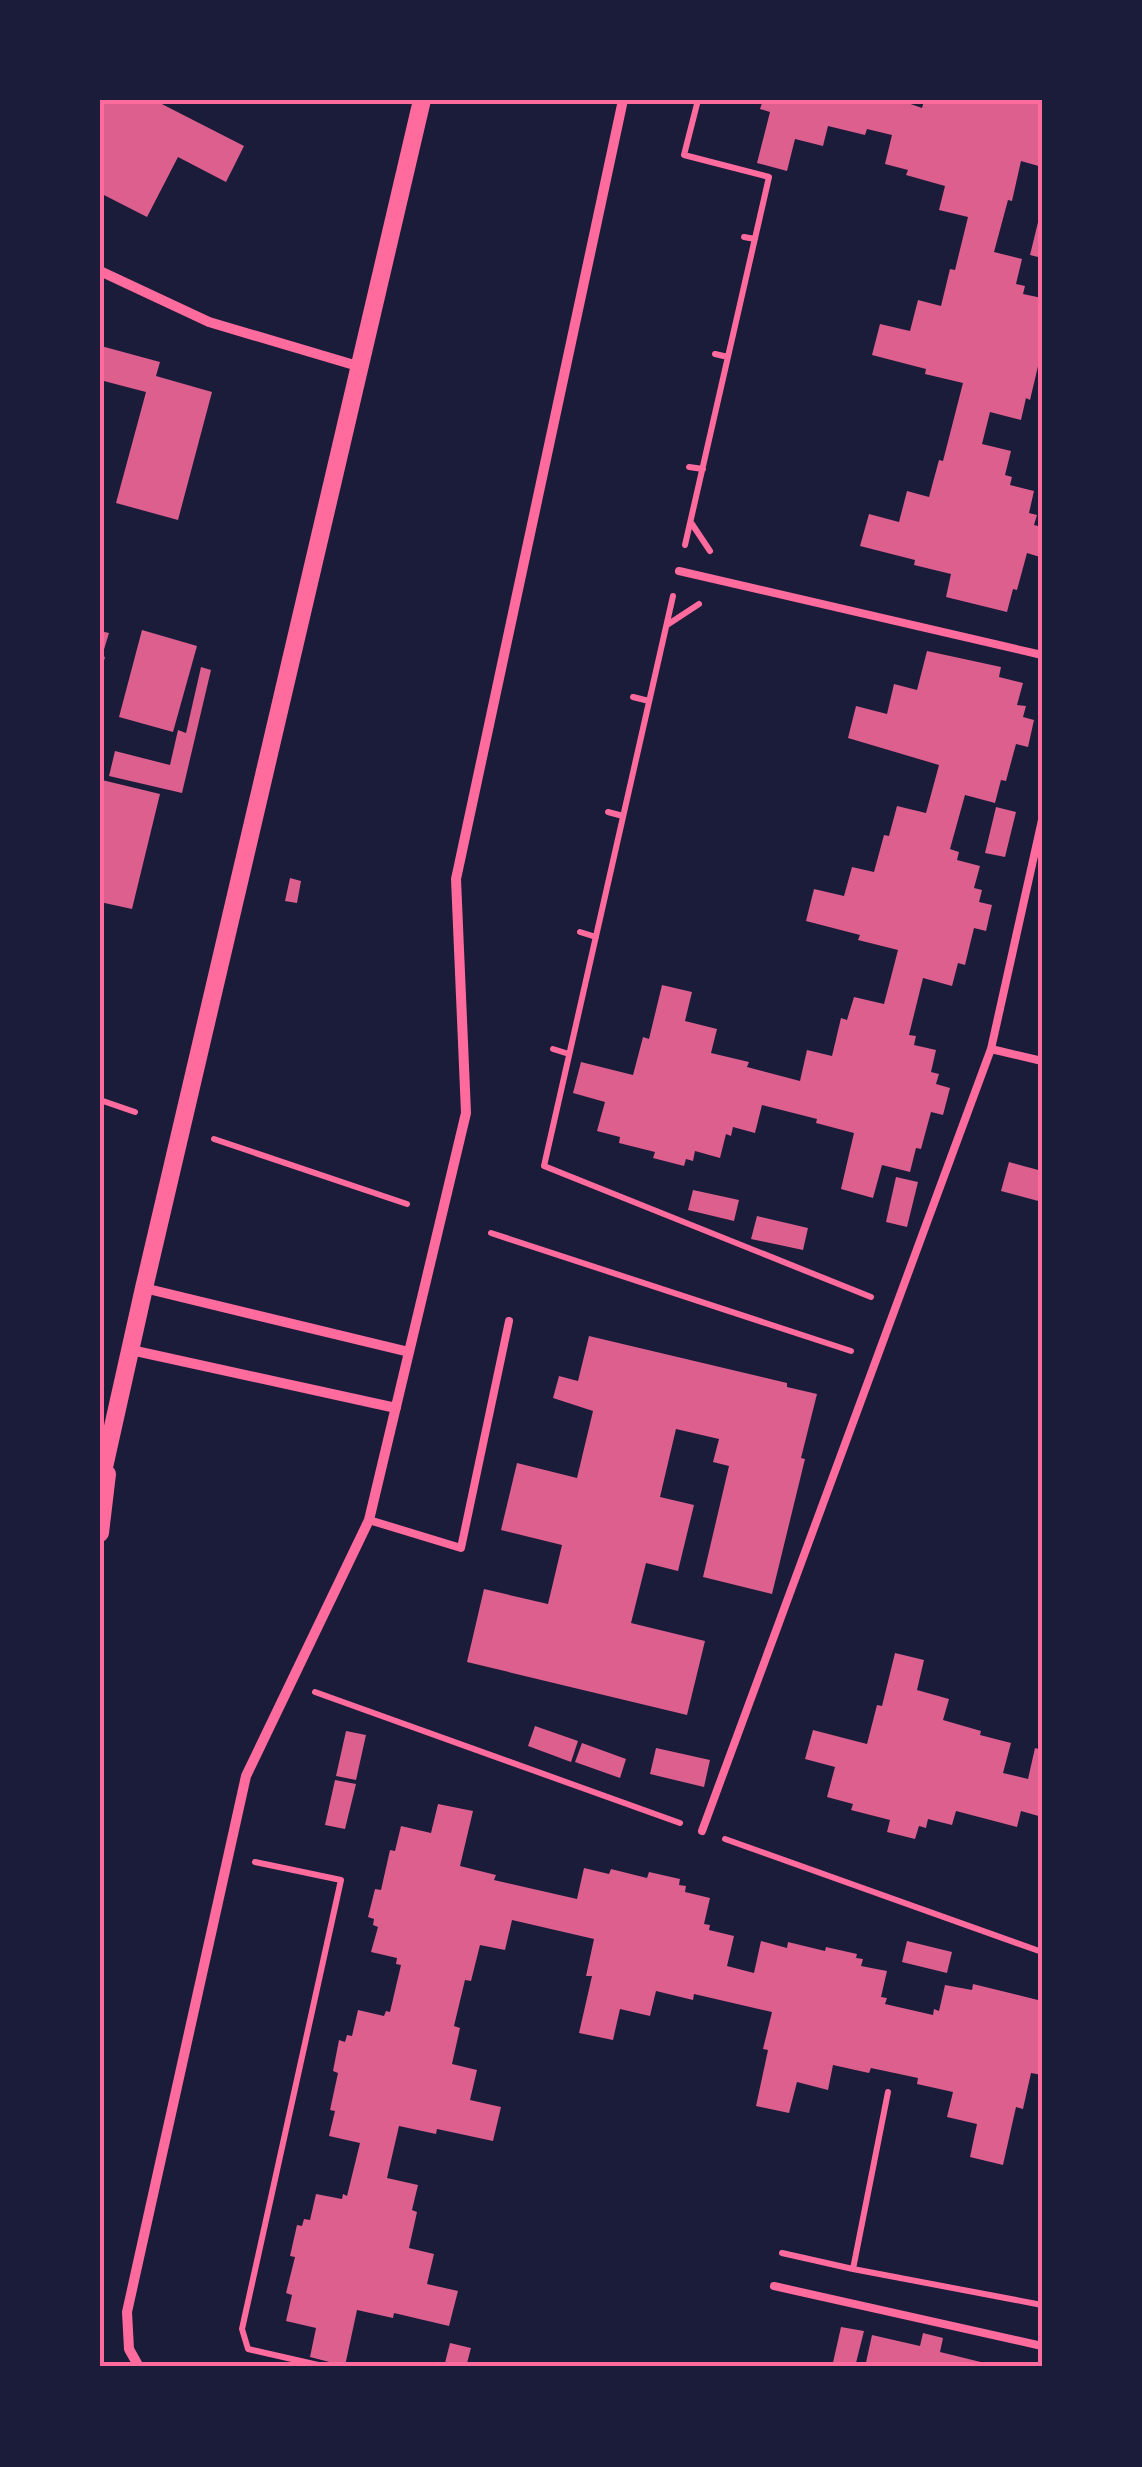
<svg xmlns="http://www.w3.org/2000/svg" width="1142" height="2467" font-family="Lora,serif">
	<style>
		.building { fill: #dd5f8e }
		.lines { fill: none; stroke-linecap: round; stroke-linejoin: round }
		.path { stroke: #ff6b9d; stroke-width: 6 }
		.service { stroke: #ff6b9d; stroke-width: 8 }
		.minor { stroke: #ff6b9d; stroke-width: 10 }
		.tertiary { stroke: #ff6b9d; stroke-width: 18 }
		.neatline { fill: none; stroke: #ff6b9d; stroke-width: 4 }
	</style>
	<rect width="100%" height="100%" fill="#1b1b3a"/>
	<!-- building -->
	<path class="building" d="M100,100L114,102L115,100H154L244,146L226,182L178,157L147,217L100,193Z
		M763,100H899L922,108L924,101L929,103L930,100H1036L1042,103V167L1021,161L1012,201L1008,200L994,252L1022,259L1016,284L1025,286L1023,294L1042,298V363L1039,362L1030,400L1026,398L1021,420L990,412L982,444L1011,451L1005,475L1012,477L1010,485L1034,491L1029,513L1037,515L1034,525L1042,527L1040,557L1027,553L1017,590L1013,589L1007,612L946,597L951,574L914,565L915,560L860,546L869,514L899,522L907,491L929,497L939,460L943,461L963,383L925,374L926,369L872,355L880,324L910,331L918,300L941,306L950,269L955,270L968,217L939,210L945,186L906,175L908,170L885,164L892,135L867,129L865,135L828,126L823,146L795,139L787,171L757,163L770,112L760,109Z
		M1041,210H1042V258L1030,255Z
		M101,346L160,362L156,376L212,392L178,520L116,503L146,392L100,380Z
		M142,630L197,646L173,732L119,717Z
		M100,631L109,633L102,656L105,657L101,672Z
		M927,651L1001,667L999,677L1023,683L1017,705L1026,706L1023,717L1034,720L1028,747L1016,744L1006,781L1001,780L995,803L965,795L950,849L959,852L957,860L980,866L974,888L982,890L979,902L992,905L986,931L974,928L965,965L958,963L952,986L923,978L909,1035L916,1036L914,1045L936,1050L931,1072L939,1074L936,1084L950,1088L943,1115L931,1112L921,1149L916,1148L910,1172L882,1165L873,1198L841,1189L854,1133L816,1123L817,1119L762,1105L755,1133L733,1127L731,1136L726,1134L720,1158L695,1151L693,1161L686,1159L684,1166L653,1158L655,1152L619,1143L620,1137L597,1131L605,1102L573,1093L581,1062L633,1075L643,1037L649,1039L662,985L692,992L685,1021L717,1029L711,1053L749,1062L747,1067L800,1081L807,1050L832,1056L841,1018L847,1020L854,997L884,1004L898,950L858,940L860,935L806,921L814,889L844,896L852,867L874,872L884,835L889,836L897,806L926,813L939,765L848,738L856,706L887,714L894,684L917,690Z
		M201,667L211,670L182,793L109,776L115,751L170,765L178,730L186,733Z
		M102,780L160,794L132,909L100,902V789Z
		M996,807L1016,812L1005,857L985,853Z
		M290,878L301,881L297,903L285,901Z
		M1009,1162L1042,1171V1202L1001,1191Z
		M896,1177L918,1182L907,1227L886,1222Z
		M693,1190L739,1200L734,1221L688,1210Z
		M757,1216L808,1228L803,1250L751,1239Z
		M589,1336L787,1383V1387L817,1394L801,1458L805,1459L772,1594L703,1577L729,1466L713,1462L719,1439L676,1429L660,1497L694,1505L678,1571L646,1563L631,1623L705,1641L687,1715L467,1662L484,1589L548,1604L562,1545L501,1530L517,1463L577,1478L593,1411L553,1398L559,1376L578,1381Z
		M895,1653L924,1660L917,1690L949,1699L943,1720L981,1731L980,1735L1011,1743L1003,1773L1028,1779L1035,1748L1042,1750V1817L1021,1811L1017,1827L956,1811L952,1825L928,1819L926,1828L919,1826L915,1839L887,1832L890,1820L851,1810L853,1804L827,1797L835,1767L805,1759L813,1730L867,1744L877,1705L882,1706Z
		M535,1726L578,1741L571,1762L528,1746Z
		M346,1731L366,1735L356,1780L336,1776Z
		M582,1743L626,1759L620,1778L575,1762Z
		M656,1748L710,1760L704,1787L650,1774Z
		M335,1780L356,1784L345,1829L325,1825Z
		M438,1804L473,1811L460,1866L496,1875L494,1880L577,1899L584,1868L609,1874L611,1869L647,1878L649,1872L680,1879L679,1885L686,1886L685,1892L710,1898L704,1924L710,1925L709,1930L734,1936L727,1966L754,1973L761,1941L787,1948L788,1942L825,1951L826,1947L857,1954L856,1958L863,1959L861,1966L887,1971L881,1997L887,1998L885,2004L933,2015L934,2009L939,2011L945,1985L972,1990L973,1984L1042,2001V2075L1031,2073L1023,2109L1016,2107L1003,2165L970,2157L977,2124L947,2117L953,2092L917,2084L918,2078L871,2068L869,2073L833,2065L828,2090L797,2082L789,2113L756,2106L768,2050L763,2049L772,2012L694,1994L693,2000L656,1991L650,2016L620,2009L613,2040L579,2033L592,1976H586L594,1939L512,1920L505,1950L480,1945L471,1981L465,1980L454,2026L460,2028L452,2064L477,2070L470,2100L501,2107L493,2141L437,2129L436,2134L399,2126L387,2178L418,2185L412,2210L417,2212L409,2248L434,2254L427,2284L458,2291L449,2326L394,2313L393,2318L357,2310L345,2366L310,2357L316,2328L286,2321L292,2295L286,2293L295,2257L290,2256L297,2225L302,2226L304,2219L310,2220L316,2194L342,2199L343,2194L347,2196L360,2143L329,2136L335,2111L330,2110L338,2073L333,2071L339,2040L345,2042L347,2035L352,2036L358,2010L384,2016L386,2011L390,2012L401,1965L396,1964L397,1958L371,1952L378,1927L373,1925L374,1919L368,1917L375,1889L381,1890L390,1850L395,1851L401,1826L431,1833Z
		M907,1941L952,1952L947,1973L902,1962Z
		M841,2327L864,2331L855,2367H832Z
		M923,2333L943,2338L940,2352L1001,2367H865L872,2335L920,2346Z
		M450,2343L471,2348L466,2367H444Z"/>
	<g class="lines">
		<!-- path -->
		<path class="path" d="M744,237L755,239
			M715,354L728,357
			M689,467L703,469
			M692,524L710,551
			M685,545L769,177L684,155L698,100
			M673,596L544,1166L871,1297
			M667,625L699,604
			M633,697L649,701
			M608,812L623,816
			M580,932L596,937
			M553,1049L569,1054
			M100,1100L135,1112
			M214,1139L407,1204
			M491,1233L851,1351
			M315,1692L680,1823
			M725,1839L1042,1952
			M255,1862L341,1880L242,2329L248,2349L327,2367
			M782,2253L853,2269L888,2092
			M853,2269L1042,2305"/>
		<!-- service -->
		<path class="service" d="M679,571L1042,655
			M991,1049L1042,1061
			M369,1520L461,1548L509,1321
			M702,1831L991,1049L1042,820
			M774,2286L1042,2346"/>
		<!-- minor -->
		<path class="minor" d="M100,271L209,322L361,367
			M144,1288L409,1352
			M131,1350L396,1408
			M139,2367L129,2349L127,2312L246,1776L369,1520L466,1113L456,879L623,100"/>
		<!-- tertiary -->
		<path class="tertiary" d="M100,1485L144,1288L422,100
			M100,1533L107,1474"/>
	</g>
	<!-- border -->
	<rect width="1142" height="2467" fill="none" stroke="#1b1b3a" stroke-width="205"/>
	<rect x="102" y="102" width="938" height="2262" class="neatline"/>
</svg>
